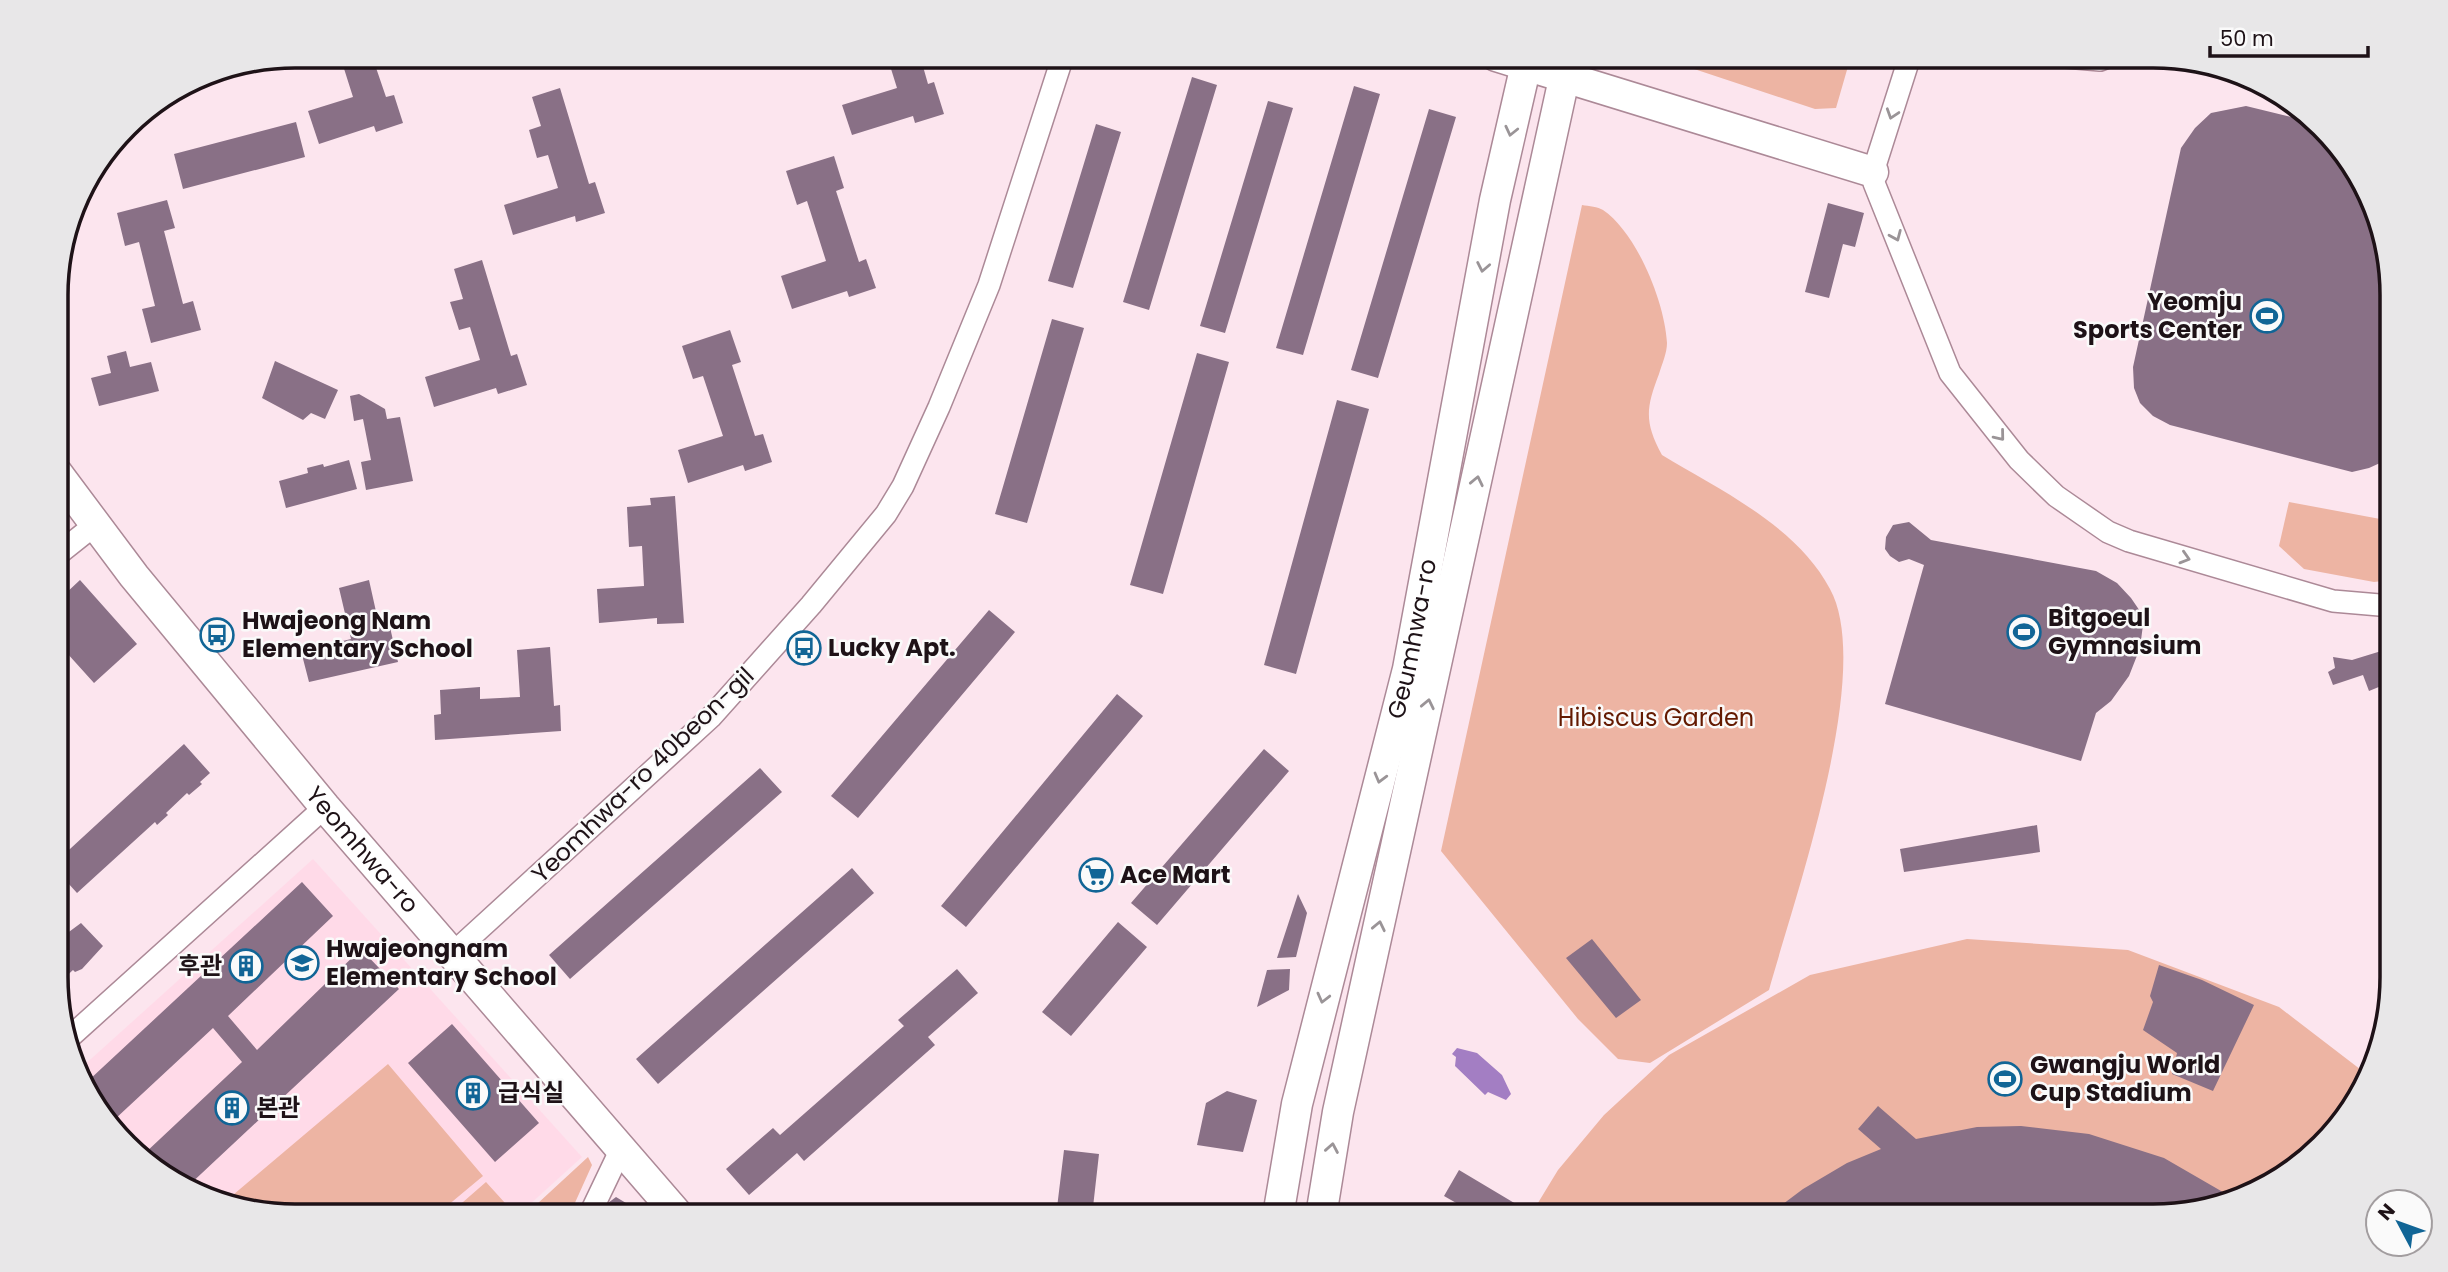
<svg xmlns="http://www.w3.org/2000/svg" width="2448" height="1272" font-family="Poppins,'Noto Sans KR',sans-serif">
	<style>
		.built { fill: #ffdae8 }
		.green { fill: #edb4a3 }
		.water { fill: #a37ec3 }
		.building { fill: #897086 }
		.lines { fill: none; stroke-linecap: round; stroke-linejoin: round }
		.street-casing { stroke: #ac8997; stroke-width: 24 }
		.secondary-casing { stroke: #ac8997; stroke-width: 33 }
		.street { stroke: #fff; stroke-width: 21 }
		.secondary { stroke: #fff; stroke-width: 30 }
		.oneway { stroke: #9a9497 }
		.labels { text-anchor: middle; stroke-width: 5; stroke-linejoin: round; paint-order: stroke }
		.poi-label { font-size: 24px; font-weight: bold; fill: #1e1217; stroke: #fafafa; text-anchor: start }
		.street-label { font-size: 24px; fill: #1e1217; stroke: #fafafa }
		.park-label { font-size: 24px; fill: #641a01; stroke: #fafafa }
		.rim { fill: none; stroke: #1e1217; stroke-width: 3.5 }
	</style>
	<rect width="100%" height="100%" fill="#fce5ee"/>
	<!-- built -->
	<path class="built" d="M313,859L582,1157L517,1216H295L189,1191L105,1122L82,1067Z"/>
	<!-- green -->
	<path class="green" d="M1655,56H1851L1836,108L1815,109Z
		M1582,205C1589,206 1598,207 1603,210C1637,233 1665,303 1667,343C1667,353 1662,364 1659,374C1646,408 1644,422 1662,455C1720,490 1797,526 1830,589C1875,671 1794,899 1769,990L1650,1063L1618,1059L1578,1019L1441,851Z
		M2289,502L2391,521V580L2374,582L2304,569L2279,546Z
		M1967,939L2128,950L2279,1007L2369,1076L2367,1083L2285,1176L2168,1216H1530L1558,1170L1604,1115L1669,1055L1810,975Z
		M388,1064L483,1176L435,1216C407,1216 281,1222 267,1206L264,1209L227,1200Z
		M588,1157L592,1165L569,1216H524Z
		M486,1182L505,1203L490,1216H447Z"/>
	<!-- water -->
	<path class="water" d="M1457,1048L1477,1053L1502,1075L1511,1094L1506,1100L1488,1092L1485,1095L1455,1066L1456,1057L1452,1054Z"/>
	<!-- building -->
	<path class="building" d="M340,56H372L386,97L394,95L403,123L376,132L374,126L319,144L308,111L353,97Z
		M887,56H920L928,84L934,82L944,114L915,123L913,116L852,135L842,105L897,88Z
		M1192,77L1217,85L1149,310L1123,302Z
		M1354,86L1380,94L1303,355L1276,348Z
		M560,88L589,184L595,182L605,213L576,222L575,216L513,235L504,205L558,188L548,155L537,158L529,130L541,126L532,97Z
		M1268,101L1293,108L1225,333L1200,326Z
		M2246,106L2304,120L2351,162L2390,265L2391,458L2369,468L2352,472L2170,425L2153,416L2140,403L2134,388L2133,367L2181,148L2195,128L2211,113Z
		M1429,109L1456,117L1378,378L1351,370Z
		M296,122L305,157L183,189L174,154Z
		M1096,124L1121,132L1073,288L1048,281Z
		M834,156L844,188L836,191L859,262L866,259L876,288L849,297L847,291L792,309L781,276L826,261L807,201L797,205L786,171Z
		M167,200L175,228L164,231L183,304L193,301L201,330L151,343L142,309L155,306L139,242L125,246L117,213Z
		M1828,203L1864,213L1855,247L1843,244L1829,298L1805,292Z
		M482,260L511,356L517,354L527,385L498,394L496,388L434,407L425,377L480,360L470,327L459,330L450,302L463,299L454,269Z
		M1052,319L1084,328L1027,523L995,514Z
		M730,330L741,362L732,365L755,436L763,434L772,462L745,471L743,465L688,483L678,450L723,436L703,376L693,379L682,346Z
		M126,351L130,367L151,362L159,391L99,406L91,378L111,373L107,356Z
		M1197,353L1229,362L1163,594L1130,585Z
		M275,361L338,390L325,419L311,413L303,420L262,398Z
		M359,394L385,409L387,419L400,417L413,481L366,490L361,462L371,460L363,419L354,421L350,396Z
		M1337,400L1369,409L1296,674L1264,665Z
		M349,460L357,489L286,508L279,481L308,473L307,468L323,464L324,467Z
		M675,496L684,623L657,624V618L599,623L597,589L644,586L642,546L629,547L627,507L651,505L650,498Z
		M1909,522L1931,540L2096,571L2117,583L2131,598L2144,617L2140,648L2129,676L2111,701L2096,713L2081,761L1885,704L1924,565L1909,559L1899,562L1890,556L1885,549L1886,537L1893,525Z
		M80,580L137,644L94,683L57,642V592L61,589L65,594Z
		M369,580L379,625L389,623L398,662L309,682L301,651L351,639L339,588Z
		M989,610L1015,632L858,818L831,796Z
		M550,647L554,706L560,705L561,731L435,740L434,715L441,714L440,690L480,687V699L520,697L517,650Z
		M2391,648V682L2369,691L2363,675L2333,685L2328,672L2335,668L2333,657L2352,660Z
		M1117,694L1143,716L966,927L941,906Z
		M184,744L210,773L200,782L202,784L189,795L187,793L166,813L168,815L157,825L155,822L77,893L58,872V860Z
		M1264,749L1289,771L1157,925L1131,903Z
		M760,768L782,792L570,979L549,955Z
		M2037,825L2040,852L1904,872L1900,849Z
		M852,868L874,893L658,1084L636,1059Z
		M302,882L333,916L228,1016L257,1050L361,949L399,989L186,1188L144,1154L242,1062L213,1028L114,1120L97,1102L88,1081Z
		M1298,894L1307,913L1296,957L1277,958Z
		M1118,922L1147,947L1071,1036L1042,1012Z
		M81,923L103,946L82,969L75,972L73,970L58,984V940Z
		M1592,939L1641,1000L1616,1018L1566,958Z
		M2159,965L2202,980L2254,1005L2213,1091L2172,1074L2177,1053L2143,1030L2153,1002L2150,996Z
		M957,969L978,993L928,1037L935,1045L804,1161L797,1153L749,1195L726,1169L773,1128L780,1135L904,1026L898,1020Z
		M1290,969L1289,990L1257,1007L1267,970Z
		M452,1024L539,1123L495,1162L408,1063Z
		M1227,1091L1257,1100L1243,1152L1197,1145L1206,1103Z
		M1878,1106L1916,1139L1977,1127L2021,1126L2089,1134L2164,1158L2228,1195L2168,1216H1767L1803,1189L1847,1163L1881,1149L1858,1129Z
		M1064,1150L1099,1154L1092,1216H1056Z
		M1459,1170L1516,1204L1507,1216H1479L1444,1196Z
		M616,1197L626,1203L629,1216H613L608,1203Z"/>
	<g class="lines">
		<defs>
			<path id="street" d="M1910,56L1873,172L1874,183L1950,373L2019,460L2056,496L2108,532L2129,541L2333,601L2391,606
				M2054,56L2100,60L2110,56
				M57,555L96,524
				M452,954L711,717L811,605L886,514L903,486L939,407L989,285L1063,56
				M70,1037L325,807
				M589,1216L621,1149"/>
			<g id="secondary">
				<path d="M1496,56L1873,172"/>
				<path id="s1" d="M57,473L134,576L325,807L679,1216"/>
				<path id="s2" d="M1278,1216L1297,1104L1408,669L1495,200L1528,56"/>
				<path d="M1321,1216L1338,1112L1569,56"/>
			</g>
		</defs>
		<!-- street casing -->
		<use href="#street" class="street-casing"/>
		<!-- secondary casing -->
		<use href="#secondary" class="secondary-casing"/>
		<!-- street -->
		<use href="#street" class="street"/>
		<!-- secondary -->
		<use href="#secondary" class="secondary"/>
	</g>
	<!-- one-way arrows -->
	<defs><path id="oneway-chevron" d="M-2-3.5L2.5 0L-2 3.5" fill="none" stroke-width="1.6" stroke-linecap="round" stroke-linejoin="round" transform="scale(1.75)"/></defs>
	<g class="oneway">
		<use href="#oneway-chevron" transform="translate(1892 114) rotate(108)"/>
		<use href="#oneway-chevron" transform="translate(1511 131) rotate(103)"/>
		<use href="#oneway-chevron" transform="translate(1896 236) rotate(67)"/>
		<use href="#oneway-chevron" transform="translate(1483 267) rotate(101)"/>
		<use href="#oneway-chevron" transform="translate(2000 436) rotate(51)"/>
		<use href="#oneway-chevron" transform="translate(1477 481) rotate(-78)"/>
		<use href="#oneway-chevron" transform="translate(2185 558) rotate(17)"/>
		<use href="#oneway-chevron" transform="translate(1428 704) rotate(-78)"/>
		<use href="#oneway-chevron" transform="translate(1380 778) rotate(105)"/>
		<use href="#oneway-chevron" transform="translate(1379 926) rotate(-78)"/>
		<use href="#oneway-chevron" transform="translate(1323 998) rotate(104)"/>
		<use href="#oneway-chevron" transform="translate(1332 1148) rotate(-80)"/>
	</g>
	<!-- icons -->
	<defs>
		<symbol id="stadium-ring" viewBox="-11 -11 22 22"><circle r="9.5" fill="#fafafa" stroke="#116596" stroke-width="1.5"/><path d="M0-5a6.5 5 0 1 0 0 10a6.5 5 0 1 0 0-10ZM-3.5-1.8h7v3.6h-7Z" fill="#116596"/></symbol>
		<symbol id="bus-ring" viewBox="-11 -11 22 22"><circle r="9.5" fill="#fafafa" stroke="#116596" stroke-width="1.5"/><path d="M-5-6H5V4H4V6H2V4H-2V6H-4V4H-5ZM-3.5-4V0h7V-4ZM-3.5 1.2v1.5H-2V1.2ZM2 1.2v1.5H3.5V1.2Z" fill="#116596"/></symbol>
		<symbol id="supermarket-ring" viewBox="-11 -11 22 22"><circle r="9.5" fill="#fafafa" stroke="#116596" stroke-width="1.5"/><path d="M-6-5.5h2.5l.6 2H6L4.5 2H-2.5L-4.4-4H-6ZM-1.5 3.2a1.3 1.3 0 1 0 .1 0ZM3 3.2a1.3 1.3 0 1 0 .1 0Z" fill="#116596"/></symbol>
		<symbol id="school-ring" viewBox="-11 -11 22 22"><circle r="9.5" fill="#fafafa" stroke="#116596" stroke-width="1.5"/><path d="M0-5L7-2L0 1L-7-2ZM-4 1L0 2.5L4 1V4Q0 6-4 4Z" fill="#116596"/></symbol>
		<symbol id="building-ring" viewBox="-11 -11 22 22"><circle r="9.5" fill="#fafafa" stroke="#116596" stroke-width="1.5"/><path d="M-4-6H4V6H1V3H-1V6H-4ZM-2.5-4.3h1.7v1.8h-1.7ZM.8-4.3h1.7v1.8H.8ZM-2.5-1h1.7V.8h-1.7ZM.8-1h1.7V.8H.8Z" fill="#116596"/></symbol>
	</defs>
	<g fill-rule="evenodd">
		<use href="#stadium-ring" x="2248" y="297" width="38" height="38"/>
		<use href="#stadium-ring" x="2005" y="613" width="38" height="38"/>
		<use href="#bus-ring" x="198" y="616" width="38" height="38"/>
		<use href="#bus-ring" x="785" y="629" width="38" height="38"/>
		<use href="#supermarket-ring" x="1077" y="856" width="38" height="38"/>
		<use href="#school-ring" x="283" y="944" width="38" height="38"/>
		<use href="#building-ring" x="227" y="947" width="38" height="38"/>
		<use href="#stadium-ring" x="1986" y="1060" width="38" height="38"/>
		<use href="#building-ring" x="454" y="1074" width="38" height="38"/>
		<use href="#building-ring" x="213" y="1089" width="38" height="38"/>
	</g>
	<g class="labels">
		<!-- poi labels -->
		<g class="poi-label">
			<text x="2242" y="310" text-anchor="end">Yeomju<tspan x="2242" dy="28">Sports Center</tspan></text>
			<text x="2048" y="626">Bitgoeul<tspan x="2048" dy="28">Gymnasium</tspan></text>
			<text x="242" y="629">Hwajeong Nam<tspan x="242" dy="28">Elementary School</tspan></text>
			<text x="828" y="656">Lucky Apt.</text>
			<text x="1120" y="883">Ace Mart</text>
			<text x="326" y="957">Hwajeongnam<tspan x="326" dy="28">Elementary School</tspan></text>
			<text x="222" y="974" text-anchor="end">후관</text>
			<text x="2030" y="1073">Gwangju World<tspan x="2030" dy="28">Cup Stadium</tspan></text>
			<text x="498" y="1101">급식실</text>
			<text x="256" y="1116">본관</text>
		</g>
		<!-- street labels -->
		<g class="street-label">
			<text dy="8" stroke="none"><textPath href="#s2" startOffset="593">Geumhwa-ro</textPath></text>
			<text transform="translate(643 775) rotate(-44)" y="8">Yeomhwa-ro 40beon-gil</text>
			<text dy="8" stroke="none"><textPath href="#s1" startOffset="485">Yeomhwa-ro</textPath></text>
		</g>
		<!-- park labels -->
		<g class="park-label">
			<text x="1656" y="726">Hibiscus Garden</text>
		</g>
	</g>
	<!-- crop -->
	<path d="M0 0H2448V1272H0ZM295 68H2153A227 227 0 0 1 2380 295V977A227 227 0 0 1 2153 1204H295A227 227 0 0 1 68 977V295A227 227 0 0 1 295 68Z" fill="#e8e7e8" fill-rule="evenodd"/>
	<path class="rim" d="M295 68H2153A227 227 0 0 1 2380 295V977A227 227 0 0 1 2153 1204H295A227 227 0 0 1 68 977V295A227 227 0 0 1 295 68Z"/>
	<!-- north arrow -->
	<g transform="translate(2399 1223) rotate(311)"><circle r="33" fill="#fafafa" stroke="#a29d9f" stroke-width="2"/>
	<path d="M0-5L12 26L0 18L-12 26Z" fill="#116596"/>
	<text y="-10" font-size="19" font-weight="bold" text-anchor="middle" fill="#1e1217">N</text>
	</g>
	<!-- scale -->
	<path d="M2210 46v10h158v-10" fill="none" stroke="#1e1217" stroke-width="3.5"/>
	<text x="2220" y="46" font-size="21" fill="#1e1217" stroke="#fafafa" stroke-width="5" paint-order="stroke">50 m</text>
</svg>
